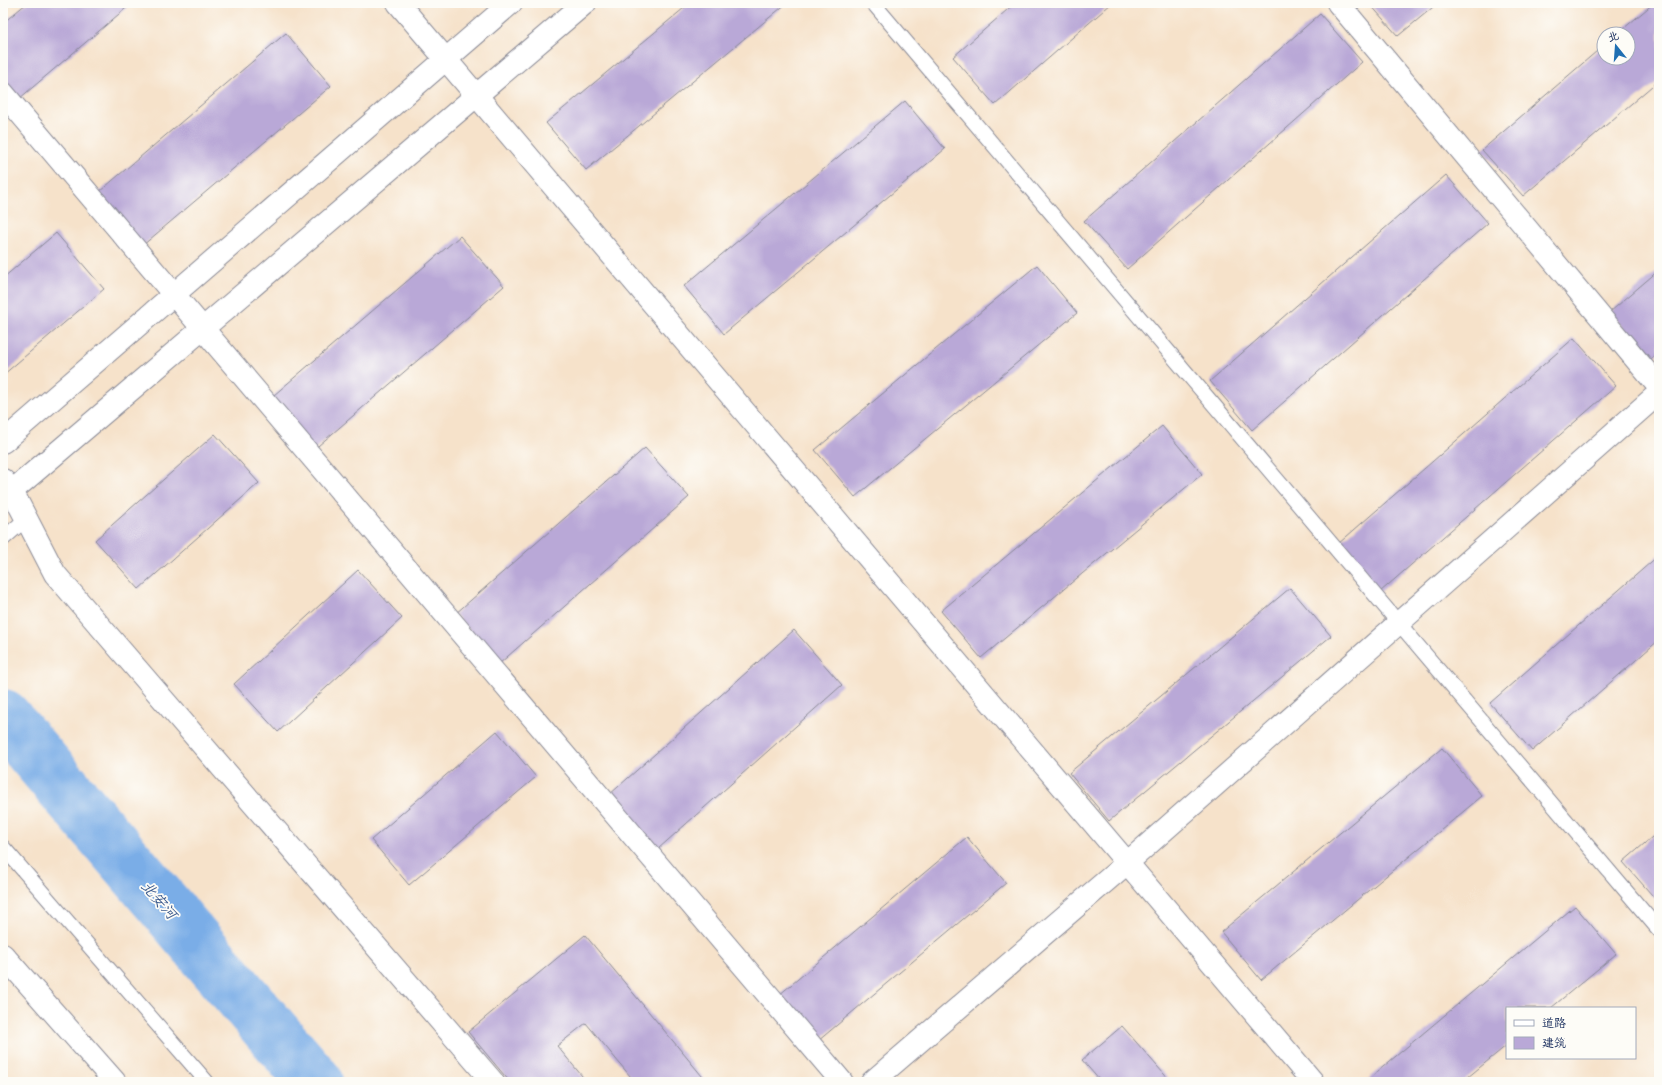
<svg xmlns="http://www.w3.org/2000/svg" width="1662" height="1085" font-family="Pangolin,'LXGW WenKai TC',sans-serif">
	<style>
		.lines { fill: none; stroke-linecap: round; stroke-linejoin: round }
		.river { stroke: #7aade7; stroke-width: 56 }
		.building { fill: #b9a8d7 }
		.lane-casing { stroke: #888894; stroke-width: 16 }
		.street-casing { stroke: #888894; stroke-width: 24 }
		.lane { stroke: #fff; stroke-width: 14 }
		.street { stroke: #fff; stroke-width: 22 }
		.labels { text-anchor: middle; stroke-width: 3.5; stroke-linejoin: round; paint-order: stroke }
		.water-label { font-size: 15px; font-style: italic; fill: #3c5b8e; stroke: #fdfcf7 }
	</style>
	<rect width="100%" height="100%" fill="#fdfcf7"/>
	<filter id="ink" filterUnits="userSpaceOnUse"><feTurbulence type="fractalNoise" baseFrequency=".025" numOctaves="2"/><feDisplacementMap in="SourceGraphic" scale="8" xChannelSelector="R" yChannelSelector="G"/><feConvolveMatrix kernelMatrix="1 2 1 2 8 2 1 2 1" color-interpolation-filters="sRGB"/></filter>
	<filter id="wash" filterUnits="userSpaceOnUse"><feTurbulence type="fractalNoise" baseFrequency=".012" numOctaves="4" result="noise"/><feDisplacementMap in="SourceGraphic" scale="16" xChannelSelector="R" yChannelSelector="G"/><feGaussianBlur stdDeviation="0.9" result="paint"/><feColorMatrix in="noise" values="0 0 0 0 0 0 0 0 0 0 0 0 0 0 0 0 0 1.4 0 .05"/><feComposite in="paint" operator="in"/></filter>
	<g filter="url(#wash)">
		<rect width="100%" height="100%" fill="#f6e2ca"/>
		<g class="lines">
			<!-- river -->
			<path class="river" d="M3,717L315,1082"/>
		</g>
		<g id="blocks">
			<!-- building -->
			<path class="building" d="M27,3H132L13,104L3,93V23Z
				M690,3H787L586,170L546,123Z
				M1015,3H1112L995,105L953,57Z
				M1369,3H1438L1398,36Z
				M1654,3H1659V80L1523,196L1482,150L1604,45V58H1628V34H1617Z
				M1320,14L1362,62L1127,269L1084,221Z
				M286,33L331,86L136,251L92,198Z
				M905,101L945,149L724,334L684,286Z
				M1446,175L1488,223L1252,430L1210,381Z
				M56,233L104,289L3,375V278Z
				M460,236L504,286L311,452L267,401Z
				M1037,265L1077,313L855,497L815,450Z
				M1659,270V352L1651,359L1610,312Z
				M1574,338L1616,386L1380,592L1338,544Z
				M1162,426L1202,474L981,658L941,611Z
				M215,434L259,483L139,589L95,540Z
				M645,448L689,497L499,664L455,614Z
				M1659,555V640L1532,751L1490,703Z
				M358,570L402,618L278,732L234,684Z
				M1290,588L1331,636L1109,821L1069,773Z
				M794,630L842,685L658,849L609,795Z
				M497,731L536,777L409,885L371,840Z
				M1442,748L1482,796L1261,980L1221,932Z
				M1659,831V903L1623,862Z
				M967,837L1006,883L818,1041L779,995Z
				M1575,906L1616,954L1551,1008H1507V1045L1462,1082H1365Z
				M585,935L707,1082H635L586,1023L557,1046L587,1082H510L468,1032Z
				M1122,1026L1171,1082H1101L1082,1060Z"/>
		</g>
	</g>
	<g filter="url(#ink)">
		<use href="#blocks" fill-opacity="0" stroke="#888894" stroke-width="1"/>
		<g class="lines">
			<defs>
				<path id="lane" d="M873,3L1659,930
					M3,539L27,518
					M3,847L207,1082"/>
				<path id="street" d="M398,3L1313,1082
					M1338,3L1659,387
					M3,93L842,1082
					M3,442L511,3
					M3,480L12,491L585,3
					M12,491L55,574L493,1082
					M3,955L115,1082
					M872,1082L1127,863L1659,393"/>
			</defs>
			<!-- lane casing -->
			<use href="#lane" class="lane-casing"/>
			<!-- street casing -->
			<use href="#street" class="street-casing"/>
			<!-- lane -->
			<use href="#lane" class="lane"/>
			<!-- street -->
			<use href="#street" class="street"/>
		</g>
	</g>
	<g class="labels">
		<!-- water labels -->
		<g class="water-label">
			<text transform="translate(159 900) rotate(49)" y="5">北安河</text>
		</g>
	</g>
	<!-- margin -->
	<rect width="1662" height="1085" fill="none" stroke="#fdfcf7" stroke-width="16"/>
	<!-- legend -->
	<rect x="1506" y="1007" width="130" height="52" fill="#fdfcf7" stroke="#a3aaba"/>
	<rect x="1514" y="1020" width="20" height="6" fill="#ffffff" stroke="#a3aaba"/>
	<text x="1542" y="1027" font-size="12" fill="#1b2f5e">道路</text>
	<rect x="1514" y="1037" width="20" height="12" fill="#b9a8d7" stroke="#a3aaba"/>
	<text x="1542" y="1047" font-size="12" fill="#1b2f5e">建筑</text>
	<!-- north arrow -->
	<g transform="translate(1616 46) rotate(343)"><circle r="19" fill="#fdfcf7" stroke="#a3aaba"/>
	<path d="M0-3L7 15L0 10L-7 15Z" fill="#1f6fb2"/>
	<text y="-6" font-size="11" font-weight="bold" text-anchor="middle" fill="#1b2f5e">北</text>
	</g>
</svg>
